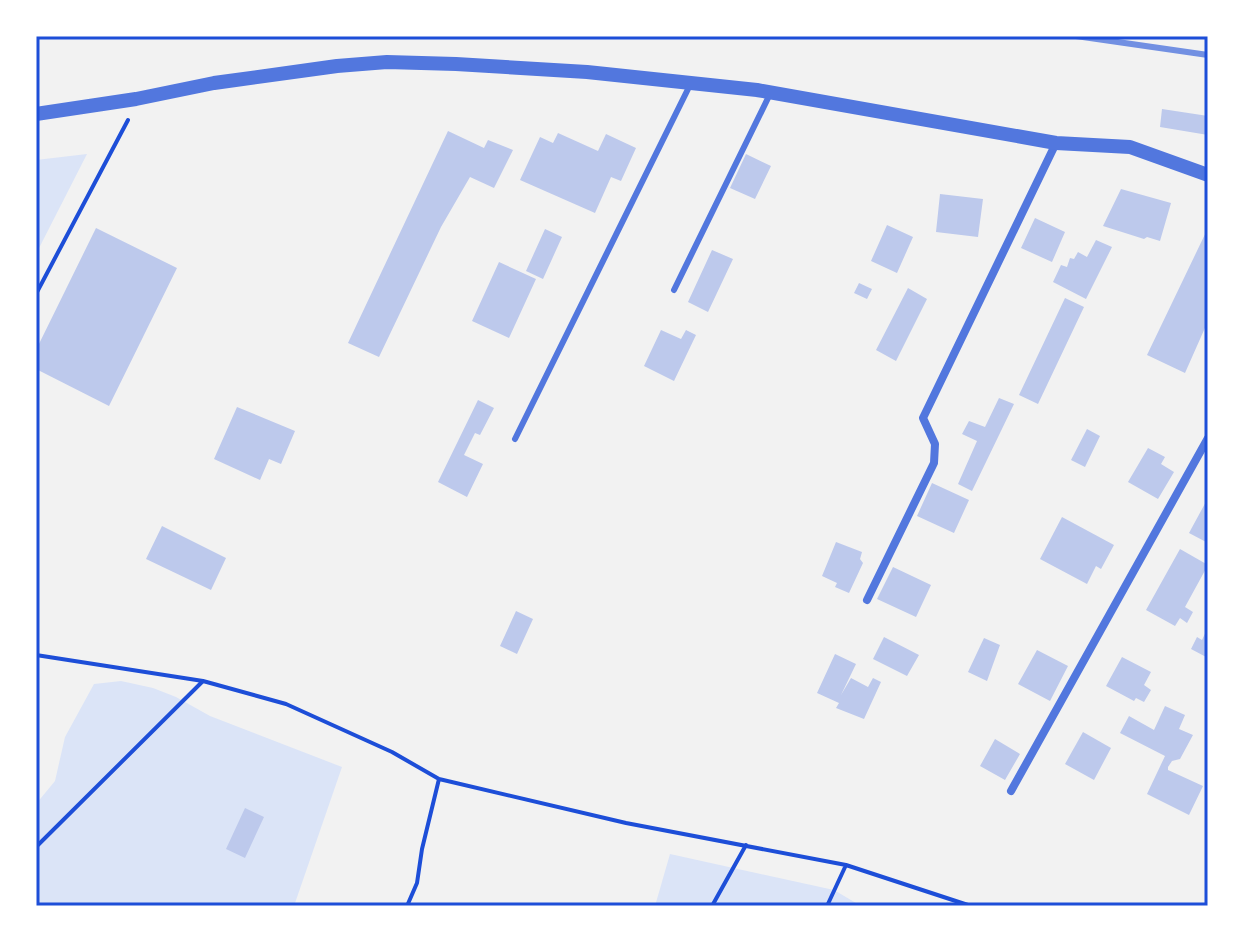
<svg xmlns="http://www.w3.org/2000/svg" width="1244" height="942" font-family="Roboto,sans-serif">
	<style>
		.green { fill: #dbe4f7 }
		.building { fill: #bdc9ec }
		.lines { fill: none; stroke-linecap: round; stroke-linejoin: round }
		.path { stroke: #1d4ed8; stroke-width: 4 }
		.service { stroke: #5277de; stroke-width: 6 }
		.minor { stroke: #5277de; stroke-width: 8 }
		.tertiary { stroke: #5277de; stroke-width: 14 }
		.rail { stroke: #7290e2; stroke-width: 6 }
		.neatline { fill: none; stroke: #1d4ed8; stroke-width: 3 }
	</style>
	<rect width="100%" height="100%" fill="#f2f2f2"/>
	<!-- green -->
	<path class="green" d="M87,154L36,254V160Z
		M121,681L153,688L176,697L210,716L342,767L294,906H36V804L55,781L65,737L94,684Z
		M670,854L834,890L861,906H655Z"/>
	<!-- building -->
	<path class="building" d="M1162,109L1208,116V135L1160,127Z
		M448,131L484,148L488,140L513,150L494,188L470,177L441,227L379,357L348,343Z
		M558,133L598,151L606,134L636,148L621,181L611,177L595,213L520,180L540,137L553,143Z
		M746,154L771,166L755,199L730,188Z
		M1121,189L1171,203L1160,241L1147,237L1144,239L1103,226Z
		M940,194L983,199L978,237L936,232Z
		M1035,218L1065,232L1052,262L1021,248Z
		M887,225L913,237L897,273L871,261Z
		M96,228L177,268L109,406L36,369V350Z
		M1208,228V321L1185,373L1147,355Z
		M545,229L562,237L543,279L526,271Z
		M1096,240L1112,247L1086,299L1053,282L1061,265L1067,267L1070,258L1074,259L1078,252L1087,257Z
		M712,250L733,259L708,312L688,302Z
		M499,262L536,279L509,338L472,321Z
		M859,283L872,289L867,299L854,293Z
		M908,288L927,299L896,361L876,350Z
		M1065,298L1084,307L1038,404L1019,395Z
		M661,330L681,339L686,330L696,335L674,381L644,366Z
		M999,398L1014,404L972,491L958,484L977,441L962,434L969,421L985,427Z
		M478,400L494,408L480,435L475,433L464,455L483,464L467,497L438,482Z
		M237,407L295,431L281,464L269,459L260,480L214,459Z
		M1087,429L1100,436L1085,467L1071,460Z
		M1148,448L1165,457L1161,464L1174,472L1158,499L1128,482Z
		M932,483L969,500L954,533L917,516Z
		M1208,498V543L1189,533Z
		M1062,517L1114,545L1101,569L1096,566L1087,584L1040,559Z
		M162,526L226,558L211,590L146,559Z
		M836,542L862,552L860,559L863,563L849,593L835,587L837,583L822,576Z
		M1180,549L1208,565L1185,607L1193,612L1187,623L1180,618L1175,626L1146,610Z
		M893,567L931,585L916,617L877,599Z
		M516,611L533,619L517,654L500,646Z
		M1208,627V658L1191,649L1197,637L1202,640Z
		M884,637L919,655L907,676L873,659Z
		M984,638L1000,645L987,681L968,672Z
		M1037,650L1068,666L1050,701L1018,684Z
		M835,654L856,664L841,695L851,678L868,687L873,678L881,682L864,719L836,708L839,703L817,693Z
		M1122,657L1151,672L1144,685L1151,690L1144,702L1136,698L1134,701L1106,686Z
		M1165,706L1185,715L1179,729L1193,735L1180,759L1172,761L1168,767V770L1203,786L1189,815L1147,794L1165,756L1120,733L1129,716L1154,730Z
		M1083,732L1111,748L1094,780L1065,764Z
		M995,739L1020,754L1005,780L980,766Z
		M245,808L264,817L245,858L226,849Z"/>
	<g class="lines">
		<!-- path -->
		<path class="path" d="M36,294L128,120
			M36,655L203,681L286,704L392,752L439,779L626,823L846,865L971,906
			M36,847L203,681
			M407,906L417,883L422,849L439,779
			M712,906L746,845
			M827,906L846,865"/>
		<!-- service -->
		<path class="service" d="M674,290L771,92
			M515,439L691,83"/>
		<!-- minor -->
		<path class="minor" d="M867,600L934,463L935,444L923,418L1056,143
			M1011,791L1208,438"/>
		<!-- tertiary -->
		<path class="tertiary" d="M36,114L136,99L214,83L337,66L387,62L456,64L587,72L757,90L1056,143L1130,147L1208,175"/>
		<!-- rail -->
		<path class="rail" d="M1076,36L1208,55"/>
	</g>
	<!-- border -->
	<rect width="1244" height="942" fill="none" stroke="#ffffff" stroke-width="76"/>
	<rect x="38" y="38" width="1168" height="866" class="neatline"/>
</svg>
